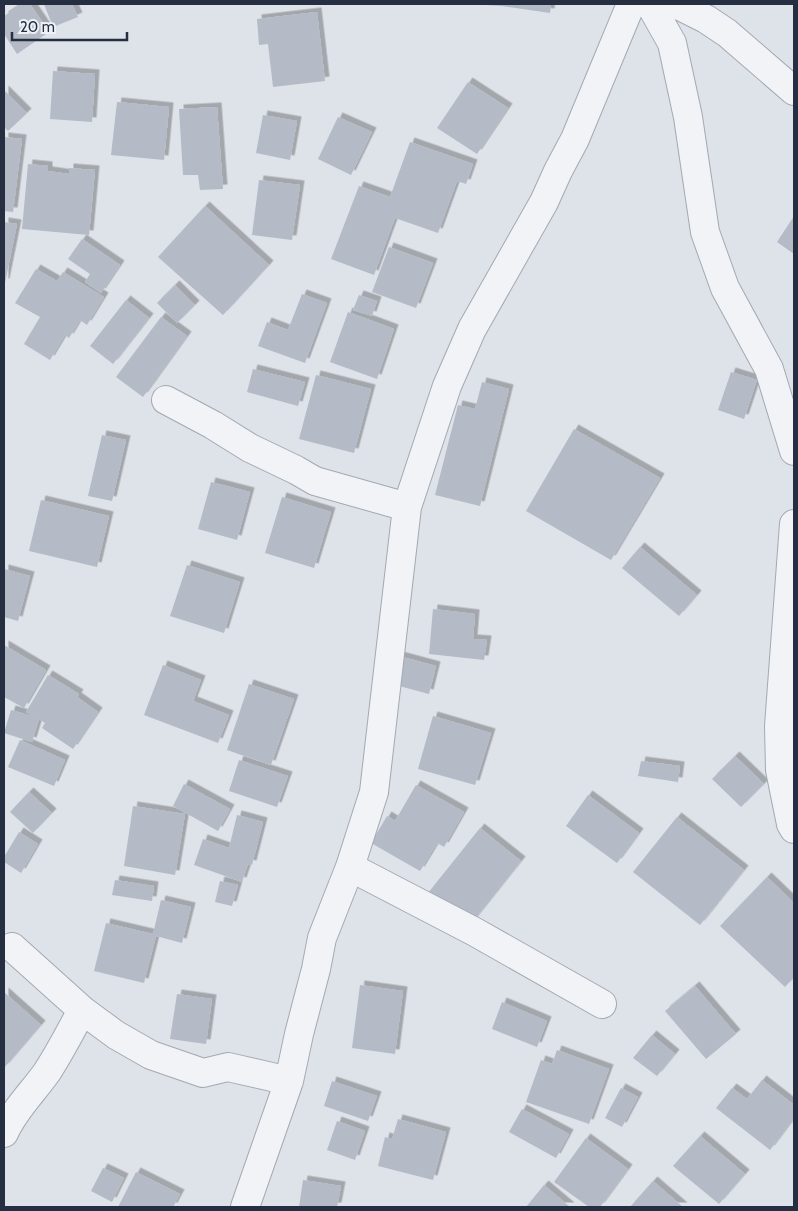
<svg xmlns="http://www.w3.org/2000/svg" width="798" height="1211" font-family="Cabin,sans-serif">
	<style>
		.building { fill: #b4bbc6; filter: url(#shadow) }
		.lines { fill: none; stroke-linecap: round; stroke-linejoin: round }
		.minor-casing { stroke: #a3a9b3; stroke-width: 30 }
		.minor { stroke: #f1f3f7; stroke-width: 28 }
	</style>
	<defs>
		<filter id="shadow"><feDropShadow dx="4.5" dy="-4.5" stdDeviation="0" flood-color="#0004"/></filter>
	</defs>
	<rect width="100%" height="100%" fill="#dee2e9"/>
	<!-- building -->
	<path class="building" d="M22,4H30L49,32L17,54L4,34V16Z
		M44,4H72L78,17L53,27Z
		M486,4H551L550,13L502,6L486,5Z
		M317,12L325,81L273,87L268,44L259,45L257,19Z
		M53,71L95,74L92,122L50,119Z
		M468,82L508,108L477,154L437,128Z
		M4,90L27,113L8,131L4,127Z
		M117,102L169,107L164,160L111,155Z
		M217,107L223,189L200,190L198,175H183L179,109Z
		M263,115L297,121L290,160L256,153Z
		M338,117L372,132L351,175L318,159Z
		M4,137L22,139L13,212L4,211Z
		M410,142L473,164L466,184L457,181L438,233L395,218L374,275L331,259L359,186L390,197Z
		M28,164L48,166V171L69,174V168L95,170L89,235L22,229Z
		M259,180L300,185L292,240L252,235Z
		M205,206L269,265L223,315L158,257Z
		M794,216V254L777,242Z
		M4,222L17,224L5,283H4Z
		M82,239L120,265L101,293L85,282L90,274L68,259Z
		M389,247L433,263L416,308L372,292Z
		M36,269L57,281L63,272L104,297L87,325L80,320L69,338L65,335L50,360L24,344L40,317L15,303Z
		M175,285L195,305L177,323L157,303Z
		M302,294L327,303L305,363L258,346L267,322L288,330Z
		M359,295L377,301L372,316L353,310Z
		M126,300L149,318L113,364L90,346Z
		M348,312L394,329L377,379L330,362Z
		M161,317L187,336L143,397L116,377Z
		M253,369L305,382L298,406L247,392Z
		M731,372L757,380L744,419L718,410Z
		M316,375L371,389L354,453L299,439Z
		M482,382L509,389L480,506L435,495L458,405L475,409Z
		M574,429L660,478L611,560L526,511Z
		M102,435L126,440L112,501L88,496Z
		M211,482L250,492L237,540L198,529Z
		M282,497L331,512L314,568L265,553Z
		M41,500L109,516L97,567L29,551Z
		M640,547L697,595L679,616L622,568Z
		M187,565L240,582L224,633L170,616Z
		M4,569L30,576L18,621L4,617Z
		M433,609L475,614L473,639L487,640L484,660L429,654Z
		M4,645L46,670L24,708L4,697Z
		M395,655L436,666L429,694L388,683Z
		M163,665L201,680L193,701L229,715L218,743L144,715Z
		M48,675L79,694L77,697L98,712L73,749L42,728L45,723L39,719L32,742L4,733L11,710L35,717L26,712Z
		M249,684L294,699L271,765L227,750Z
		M433,716L491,733L475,785L418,769Z
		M20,740L65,760L54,786L8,767Z
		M735,756L764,784L741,807L712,779Z
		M239,760L288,776L277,807L229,791Z
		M641,761L680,766L678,782L638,776Z
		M184,784L230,809L218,831L173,806Z
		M416,785L464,812L444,847L437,843L420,871L371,843L387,816L395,821Z
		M29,792L52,813L33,833L10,812Z
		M588,795L639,833L617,863L566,826Z
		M133,806L185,814L175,875L124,866Z
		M237,815L263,822L252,865L248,864L242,882L194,865L203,839L229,848Z
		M677,817L744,870L700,925L633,872Z
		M480,828L521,861L470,925L428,893Z
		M19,832L38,844L21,873L4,862V857Z
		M767,877L794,903V977L785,987L720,926Z
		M115,880L154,886L152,901L112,895Z
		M220,881L238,885L232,906L215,902Z
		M161,900L191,907L182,943L156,936L144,983L94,971L106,923L153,934Z
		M360,985L403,991L395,1054L352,1048Z
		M695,986L736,1034L706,1059L665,1011Z
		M4,992L41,1025L4,1068Z
		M177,994L212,999L206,1044L170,1039Z
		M502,1002L547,1021L537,1047L492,1029Z
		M652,1035L675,1054L657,1076L633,1058Z
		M557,1050L609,1069L589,1124L526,1102L541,1060L552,1064Z
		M762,1080L794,1105V1118L770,1150L716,1108L732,1088L747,1099Z
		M332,1081L377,1096L368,1121L324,1106Z
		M621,1088L638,1097L622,1127L605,1118Z
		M522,1109L569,1134L556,1158L509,1132Z
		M398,1119L446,1132L433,1180L378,1166L385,1137L392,1139Z
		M337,1121L365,1131L355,1160L327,1150Z
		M700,1136L745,1174L719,1204L673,1166Z
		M586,1138L628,1169L600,1207H589L554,1182Z
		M103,1168L124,1178L112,1202L91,1191Z
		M136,1172L180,1194L173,1207H118Z
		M303,1180L341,1186L337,1207H299Z
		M653,1181L683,1207H630Z
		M544,1185L570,1207H526Z"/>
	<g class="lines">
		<defs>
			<path id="minor" d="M650,4L672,43L688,117L705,232L725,288L769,369L794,451
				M676,4L706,19L727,33L794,91
				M166,400L213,425L250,448L296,470L315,481L407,507
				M794,524L779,726L780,770L791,824L794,829
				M350,867L475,932L602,1004
				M12,947L82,1010L116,1035L151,1055L203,1073L228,1067L289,1081L299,1034L316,969L322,938L350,867L374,792L407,507L447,386L472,329L544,202L558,171L575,139L631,4
				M4,1133C14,1110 33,1092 47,1072C60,1052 71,1031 82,1010
				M245,1207L289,1081"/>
		</defs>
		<!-- minor casing -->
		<use href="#minor" class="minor-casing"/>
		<!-- minor -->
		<use href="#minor" class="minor"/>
	</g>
	<!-- border -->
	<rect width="798" height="1211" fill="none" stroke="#252f41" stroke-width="10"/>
	<!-- scale -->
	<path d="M12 32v8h115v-8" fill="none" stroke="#252f41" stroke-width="2.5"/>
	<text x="20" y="32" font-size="15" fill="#252f41" stroke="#edf1f6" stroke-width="4" paint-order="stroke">20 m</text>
</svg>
